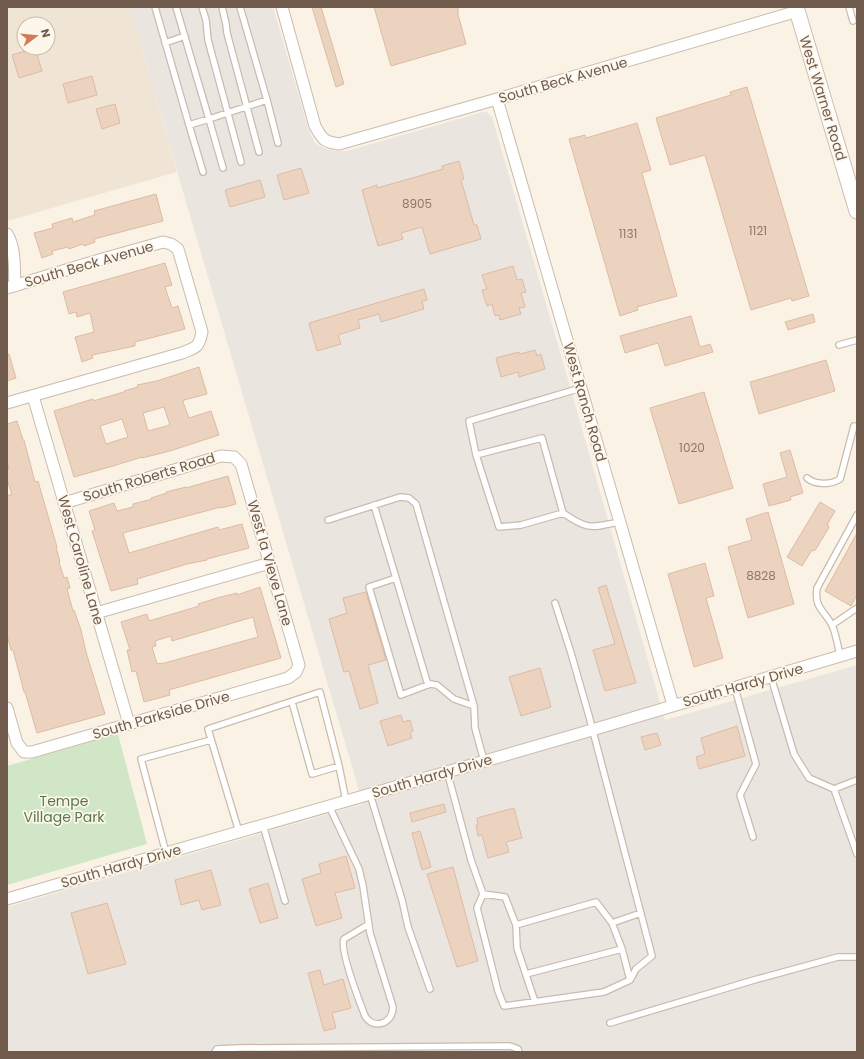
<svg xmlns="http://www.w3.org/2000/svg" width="864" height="1059" font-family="Poppins,sans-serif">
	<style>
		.residential { fill: #f0e5d5; fill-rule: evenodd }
		.industrial { fill: #eae5df }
		.green { fill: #d1e6c6 }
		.building { fill: #ecd3c0; stroke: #ddbba2; fill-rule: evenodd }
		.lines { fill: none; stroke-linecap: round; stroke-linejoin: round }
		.service-casing { stroke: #cabbad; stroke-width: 8 }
		.minor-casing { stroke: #cabbad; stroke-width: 13 }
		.secondary-casing { stroke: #cebdae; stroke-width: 17 }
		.service { stroke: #fff; stroke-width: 5.5 }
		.minor { stroke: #fff; stroke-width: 11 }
		.secondary { stroke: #fff; stroke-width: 15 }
		.labels { text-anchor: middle; stroke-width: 3.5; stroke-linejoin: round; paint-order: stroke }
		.number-label { font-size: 12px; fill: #8f796a }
		.street-label { font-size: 14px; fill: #705b4d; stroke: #fdf7eb }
		.park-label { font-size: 14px; fill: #567a4a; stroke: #fdf7eb }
	</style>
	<rect width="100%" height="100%" fill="#faf3e5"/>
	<!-- residential -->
	<path class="residential" d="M7,7H130L177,172L7,221ZM24,24H48V48H24Z"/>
	<!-- industrial -->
	<path class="industrial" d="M130,7H273L309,131L315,143L324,148L335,151H347L483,112H487L492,117L569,383L665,720L857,665V1052H7V907L363,804L186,202Z"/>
	<!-- green -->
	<path class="green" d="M118,734L147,844L7,885V766Z"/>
	<!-- building -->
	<path class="building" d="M312,7H321L344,84L336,87Z
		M374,7H458V14L466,44L391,66Z
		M35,48L42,71L19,78L12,55Z
		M92,76L97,95L68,103L63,84Z
		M747,87L809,296L792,301L791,298L751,310L705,155L670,165L656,118L731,95L730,92Z
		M115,104L120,123L102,129L96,109Z
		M637,123L651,170L642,173L677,296L637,307L638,310L620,316L569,139L585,135L586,138Z
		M459,161L464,179L461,180L474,225H477L481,239L430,254L422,227L401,233L403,239L378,246L362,190L377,185V188L416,177L443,169L442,166Z
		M301,168L309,193L284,200L277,175Z
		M260,180L265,197L230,207L225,190Z
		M156,194L163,221L94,239L95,242L84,246L83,244L69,249L68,247L52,251L53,254L42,258L34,233L53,228L52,224L72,218L73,222L95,215L94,211Z
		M165,263L172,285L165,287L172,308L178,306L185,329L135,342V346L92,355L93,358L82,362L75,337L94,332L90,313L77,317L76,312L69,314L63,292Z
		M513,266L517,280L522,279L526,292L521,293L525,307L519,308L521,314L500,320L499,315L495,316L492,304L487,306L482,290L487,289L482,275Z
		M424,289L427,300L422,301L424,309L381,322L379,314L358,320L360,328L338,335L341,344L317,351L309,323Z
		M813,314L815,322L788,330L785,322Z
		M691,316L700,347L710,344L713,352L665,366L658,343L625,353L620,336Z
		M535,350L537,356L541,354L545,369L519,377L518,372L501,377L496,358L519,352L520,354Z
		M7,354H9L16,378L7,381Z
		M826,360L835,391L759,414L750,382Z
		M199,367L207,394L184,400L183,402L189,418L211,411L219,435L170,451L142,458V457L113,466L74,477L54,411L93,399V401L124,392V391L138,387L137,385L157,381ZM164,407L170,425L148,431L143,413ZM122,419L128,437L106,444L100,426Z
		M704,392L733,488L679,504L650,408Z
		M17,421L23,440H24L35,482L38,481L57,547H56L60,562H59L64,578L67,577L70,588L67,589L73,611L74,610L81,630L86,652L105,714L37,733L25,692H24L13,650H11L7,635V495H12L7,479V469H9L7,461V424Z
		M790,450L803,493L790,497L791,500L769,506L763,484L787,477L780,453Z
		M228,476L236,504L221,508V507L123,533L129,553L218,527L219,530L242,524L249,548L207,559V560L187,564L137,579L138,584L111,591L92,531L95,530L89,511L114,503L117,511L133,507V504L152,499L151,498L167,493L166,492L186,487V488Z
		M820,502L835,511L827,525L829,526L828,529L816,549L814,551L812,550L802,566L787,557Z
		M768,512L794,604L748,618L728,547L752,540L746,519Z
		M857,533V595L851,606L825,591Z
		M705,563L714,596L706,598L723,658L694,667L668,574Z
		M606,585L636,683L605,691L593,650L615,644L598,588Z
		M260,587L281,658L169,690L170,695L144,702L136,671L132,672L127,650H130L121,622L147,614L149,621L199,606L198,604L217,598L237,593V595ZM253,617L258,637L161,664V663L157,664L152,647L156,646L155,641L171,636L172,641Z
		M366,592L386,660L368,665L378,703L360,709L349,671L344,672L329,619L347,613L343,598Z
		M540,668L551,707L521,716L509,677Z
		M401,715L403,722L410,720L413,731L410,733L412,738L388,746L380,721Z
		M737,726L745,756L699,769L696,757L705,754L701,738Z
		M657,733L661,745L645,750L641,737Z
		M444,804L446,812L412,822L410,813Z
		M514,808L522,838L506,842L509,852L488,858L482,835L478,836L476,825H478L477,818Z
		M420,831L431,867L422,870L412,833Z
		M346,856L355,888L335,893L342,918L316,926L302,879L321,873L319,864Z
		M453,867L478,961L457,967L427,874Z
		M211,870L221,905L202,910L199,900L181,905L175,880Z
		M268,883L278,918L260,923L249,889Z
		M107,903L126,964L88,974L71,913Z
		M320,970L324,985L343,979L351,1008L332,1013L336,1028L324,1031L308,973Z"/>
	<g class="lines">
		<defs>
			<path id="service" d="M155,7L189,125
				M176,7L209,119L267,100L240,7
				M202,7L206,20L208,40L241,162
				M222,7L226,24L227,33L259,152
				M849,7L853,21
				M165,43L185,36
				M267,100L278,143
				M203,172L189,125L209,119L223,168
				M839,345L857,340
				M476,455L542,438L563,513L521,525L499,527L476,455L469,421L581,388
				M807,478C815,485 831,485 840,479L854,426
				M374,505L396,578L369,587L401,695L430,684L437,685L454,699L474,706
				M563,513C588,530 590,528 619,522
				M328,520L400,497L409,498L416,504L474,706L475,728L484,761
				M396,578L428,685
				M832,625L857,608
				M840,656C838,646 836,634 832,625C824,610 814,608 817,588L857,515
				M771,677L794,754L809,778L834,789L857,780
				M735,688L756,764L740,795L753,837
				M292,702L312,774L339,766
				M447,771L471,860L483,894L477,908L498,991L504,1006L604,992L630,980L636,969L652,956L589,716L571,653L555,603
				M834,789L857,854
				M370,794L402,900L408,927L430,989
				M329,806L359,869L363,886L370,933L393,1007C393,1024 373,1030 365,1016C360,1003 339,949 344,939L369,924
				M263,825L285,901
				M239,832L208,729L320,692L339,766L346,801
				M166,853L141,759L211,740
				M483,894L505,897L516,925
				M526,974L622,949
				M630,980L622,949L612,923L641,913
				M535,1002L517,948L516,925L596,902L612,923
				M610,1023L754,980L838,957H857
				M215,1052L217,1049L238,1048L510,1046L518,1049L519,1052"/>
			<path id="minor" d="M282,7L315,126C322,139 324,142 339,144L497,99L798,11
				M497,99L673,705
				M7,234C16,248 14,270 15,286
				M7,288L99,260L163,242L171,244L178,249L202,332C199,347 197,347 182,353L7,403
				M33,396L129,724
				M96,613L270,563
				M7,708L17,743L24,752H32L288,678L296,672L299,665L241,464L234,457L221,456L64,503
				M7,899L592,730L857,651"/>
			<path id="secondary" d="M796,7L857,211"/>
		</defs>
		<!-- service casing -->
		<use href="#service" class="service-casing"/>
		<!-- minor casing -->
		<use href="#minor" class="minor-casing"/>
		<!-- secondary casing -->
		<use href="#secondary" class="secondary-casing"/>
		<!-- service -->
		<use href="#service" class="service"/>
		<!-- minor -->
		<use href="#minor" class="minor"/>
		<!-- secondary -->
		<use href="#secondary" class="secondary"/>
	</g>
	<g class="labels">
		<!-- number labels -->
		<g class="number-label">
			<text x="417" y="208">8905</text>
			<text x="758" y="235">1121</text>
			<text x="628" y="238">1131</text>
			<text x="692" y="452">1020</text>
			<text x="761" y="580">8828</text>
		</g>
		<!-- street labels -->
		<g class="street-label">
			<text transform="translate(563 80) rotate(-16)" y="5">South Beck Avenue</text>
			<text transform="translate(823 98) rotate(73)" y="5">West Warner Road</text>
			<text transform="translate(89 264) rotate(-16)" y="5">South Beck Avenue</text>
			<text transform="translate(585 402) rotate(74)" y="5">West Ranch Road</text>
			<text transform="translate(149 477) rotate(-17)" y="5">South Roberts Road</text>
			<text transform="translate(81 560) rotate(74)" y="5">West Caroline Lane</text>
			<text transform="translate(270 563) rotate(74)" y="5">West la Vieve Lane</text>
			<text transform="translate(743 685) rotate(-16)" y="5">South Hardy Drive</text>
			<text transform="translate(161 715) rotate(-16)" y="5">South Parkside Drive</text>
			<text transform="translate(432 776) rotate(-16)" y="5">South Hardy Drive</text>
			<text transform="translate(121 866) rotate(-16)" y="5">South Hardy Drive</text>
		</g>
		<!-- park labels -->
		<g class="park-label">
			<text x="64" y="806">Tempe<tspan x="64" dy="16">Village Park</tspan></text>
		</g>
	</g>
	<!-- border -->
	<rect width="864" height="1059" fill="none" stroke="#705b4d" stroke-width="16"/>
	<!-- north arrow -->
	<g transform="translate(36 36) rotate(74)"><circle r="19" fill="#fdf7eb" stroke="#c5b9ac"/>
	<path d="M0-3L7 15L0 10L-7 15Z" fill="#d67958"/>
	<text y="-6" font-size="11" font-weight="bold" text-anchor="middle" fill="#705b4d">N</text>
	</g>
</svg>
